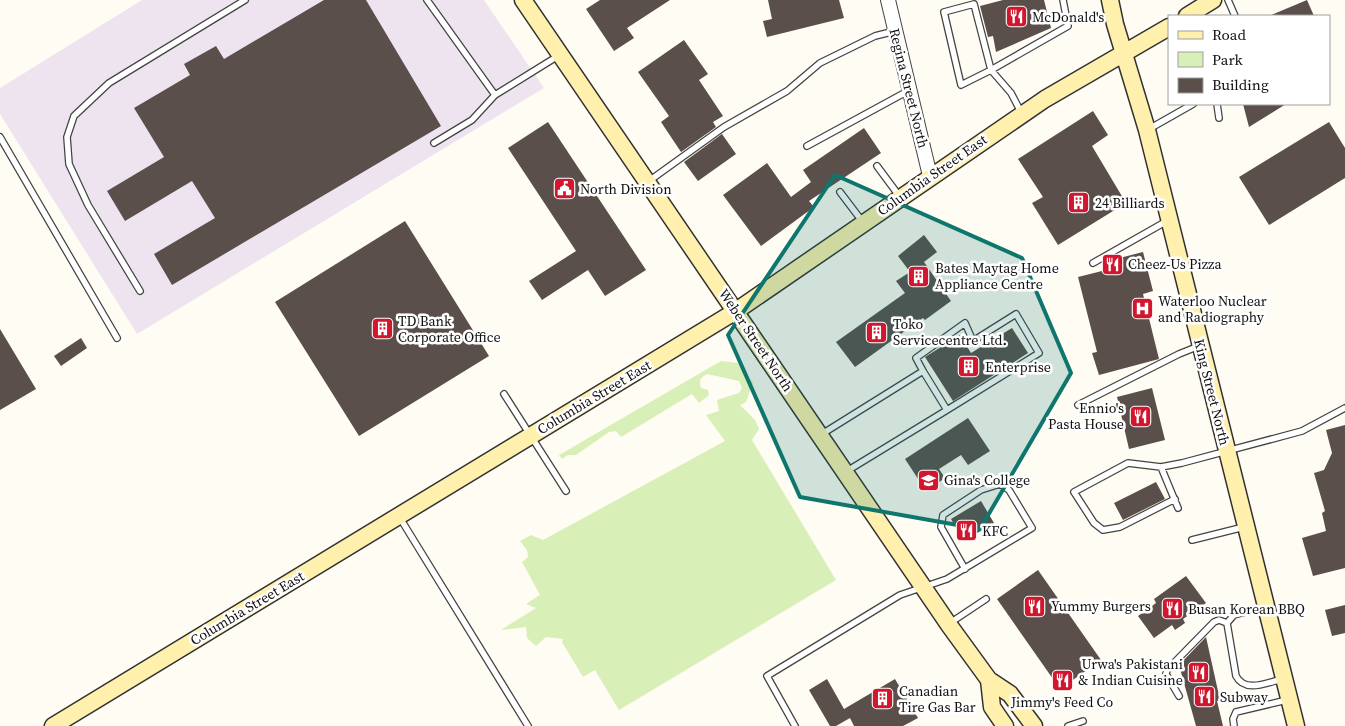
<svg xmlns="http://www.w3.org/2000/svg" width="1345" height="726" font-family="'Source Serif 4',serif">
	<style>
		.industrial { fill: #ede4ef }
		.green { fill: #d8efb7 }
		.building { fill: #5a4f4b }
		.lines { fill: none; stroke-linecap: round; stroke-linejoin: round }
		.service-casing { stroke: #434343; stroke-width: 8 }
		.tertiary-casing { stroke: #434343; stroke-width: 16 }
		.secondary-casing { stroke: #323232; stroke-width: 19 }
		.service { stroke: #fff; stroke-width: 5.5 }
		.tertiary { stroke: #fff; stroke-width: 14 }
		.secondary { stroke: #fff0ae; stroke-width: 16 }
		.marked { fill: #0f766e; fill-opacity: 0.2; stroke: #0f766e; stroke-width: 4; stroke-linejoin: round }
		.labels { text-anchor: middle; stroke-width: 5; stroke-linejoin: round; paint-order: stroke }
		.poi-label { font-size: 14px; fill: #101010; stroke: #fff; text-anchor: start }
		.street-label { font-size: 14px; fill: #101010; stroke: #fff }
	</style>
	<rect width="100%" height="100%" fill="#fffcf3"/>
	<!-- industrial -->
	<path class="industrial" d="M142,0H484L544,88L137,334L0,114V88Z"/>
	<!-- green -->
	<path class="green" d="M721,361L738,363L753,383L746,402L740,405L755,420L759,429L752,440L836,580L619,710L595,670L583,677L562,642L563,639L546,637L536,646L527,638L526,627L501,630L536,608L526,604L540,595L522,562L528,557L527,550L520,541L531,535L543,540L725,441L706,415L719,411L717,400L739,393L742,388L739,381L707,374C700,378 699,380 701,388L708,390L709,395L699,403L692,394L621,437L616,431L609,432L576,455H568L562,459L559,455Z"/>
	<!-- building -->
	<path class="building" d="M324,0H366L441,126L172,285L154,254L215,218L192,181L125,221L107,191L164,157L134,108L190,75L184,64L216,46L224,59Z
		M600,0H670L627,28L634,38L614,51L586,9Z
		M768,0H839L844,18L767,37L763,21L772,19Z
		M1003,0H1044L1051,28L996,52L993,36L988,37L980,6Z
		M1307,0L1314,16H1269Z
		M684,40L708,74L699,80L723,116L713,122L716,127L681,152L661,122L669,116L638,72Z
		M1243,104H1286L1249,127Z
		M1093,111L1108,135L1092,146L1126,203L1058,245L1032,203L1043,197L1018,159Z
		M548,122L646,270L605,296L588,270L542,300L529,281L576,251L508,148Z
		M1329,122L1345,148V178L1269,225L1239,177Z
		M864,128L881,153L809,201L814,207L761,246L723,195L767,163L791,197L811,182L803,170Z
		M722,134L736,154L698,181L684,162Z
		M405,221L489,356L359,436L275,302Z
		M924,235L937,252L924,262L951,301L925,320L923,318L855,367L836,342L905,293L896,281L910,272L898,256Z
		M1143,252L1153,291L1143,294L1159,359L1099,375L1092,353L1097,352L1078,277L1106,270L1104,262Z
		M1012,328L1028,353L953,401L925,357L960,335L971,353Z
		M0,329L36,389L0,410Z
		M81,338L87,348L61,366L54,356Z
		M1152,388L1165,440L1129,449L1117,397Z
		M968,418L990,451L968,465L961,455L939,469L945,478L926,491L905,459Z
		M1345,425V568L1313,576L1302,538L1326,531L1322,513L1325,511L1314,473L1324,470L1332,453L1326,430Z
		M1156,482L1165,499L1123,520L1114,503Z
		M981,501L994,523L964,541L951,519Z
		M1038,570L1101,660L1060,689L997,599Z
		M1186,576L1206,603L1183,619L1185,623L1175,630L1172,625L1154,638L1138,616L1156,603L1154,599Z
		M1345,605V633L1332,636L1325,610Z
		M1206,637L1220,700L1217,701L1223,726H1196L1179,665Z
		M827,679L844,709L895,679L918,718L903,726H854L850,718L836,726H830L809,690Z"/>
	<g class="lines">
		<defs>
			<path id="service" d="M427,0L495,95L558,56
				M1228,0L1235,16
				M1217,104L1219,118
				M1022,114L1011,93L991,70L961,85L944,12L974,4L991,70L1068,26L1063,0
				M1149,129L1193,104
				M0,137L117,338
				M434,143L472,120L495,95
				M807,146L908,91
				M877,166L900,197
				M649,181L724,127L787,91L820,63L875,36L895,31
				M840,192L862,221
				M1093,263L1167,221
				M140,291L88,205L69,164L67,137L74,116L109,83L245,0
				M923,371L916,358L965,323L973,341L1016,314L1039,353L947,410
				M504,394L566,491
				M1078,405L1179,354L1199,346
				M822,434L923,371L947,410L847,471
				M1161,467L1178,508
				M1175,499L1120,527L1103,530L1094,523L1074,492L1128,463L1161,467L1182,463L1302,431L1345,408
				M400,518L528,726
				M1192,540L1244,527
				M1265,607L1234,615L1227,623L1236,676C1245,693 1266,683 1282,679
				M950,623L986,599
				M1179,696L1166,674L1167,670L1214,622L1219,620L1227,623
				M795,726L767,676L900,595L947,579L1032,528L1009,490L1000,484L981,490L943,515L941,527L965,569
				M1068,726L1083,721
				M1234,726L1233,719L1236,712L1287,700"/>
			<path id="tertiary" d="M888,0L930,176"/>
			<path id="secondary" d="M523,0L949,625L989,680L1010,694L1034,726
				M1110,0L1115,24L1147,130L1296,726
				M1187,16L1213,0
				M989,680L992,707L1005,726
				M53,726L736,311L1045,99L1169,27"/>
		</defs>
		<!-- service casing -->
		<use href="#service" class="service-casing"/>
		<!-- tertiary casing -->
		<use href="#tertiary" class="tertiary-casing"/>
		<!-- secondary casing -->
		<use href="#secondary" class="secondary-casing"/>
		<!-- service -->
		<use href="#service" class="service"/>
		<!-- tertiary -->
		<use href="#tertiary" class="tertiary"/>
		<!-- secondary -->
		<use href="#secondary" class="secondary"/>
	</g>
	<!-- marked area -->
	<path class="marked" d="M835,175L1022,258L1071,373L980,529L800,497L728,335Z"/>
	<!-- icons -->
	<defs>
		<symbol id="restaurant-square" viewBox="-11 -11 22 22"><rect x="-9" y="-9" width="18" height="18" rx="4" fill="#d1162e" stroke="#fff"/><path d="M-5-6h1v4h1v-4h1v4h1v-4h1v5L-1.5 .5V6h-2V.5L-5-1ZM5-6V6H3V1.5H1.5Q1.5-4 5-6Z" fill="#fff"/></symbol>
		<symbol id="civic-square" viewBox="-11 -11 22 22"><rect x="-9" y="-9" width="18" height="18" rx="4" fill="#d1162e" stroke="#fff"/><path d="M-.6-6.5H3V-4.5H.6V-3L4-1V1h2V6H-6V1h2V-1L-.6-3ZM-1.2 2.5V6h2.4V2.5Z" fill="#fff"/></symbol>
		<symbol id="building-square" viewBox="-11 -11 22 22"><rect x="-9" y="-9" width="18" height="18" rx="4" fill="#d1162e" stroke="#fff"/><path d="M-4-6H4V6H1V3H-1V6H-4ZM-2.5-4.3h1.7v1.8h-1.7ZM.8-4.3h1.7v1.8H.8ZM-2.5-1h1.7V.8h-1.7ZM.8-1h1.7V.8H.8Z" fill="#fff"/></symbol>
		<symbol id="hospital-square" viewBox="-11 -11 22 22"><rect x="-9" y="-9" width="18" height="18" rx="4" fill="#d1162e" stroke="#fff"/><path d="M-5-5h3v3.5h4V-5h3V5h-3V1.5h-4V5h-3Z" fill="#fff"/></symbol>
		<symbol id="university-square" viewBox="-11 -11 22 22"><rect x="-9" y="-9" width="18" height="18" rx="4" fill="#d1162e" stroke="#fff"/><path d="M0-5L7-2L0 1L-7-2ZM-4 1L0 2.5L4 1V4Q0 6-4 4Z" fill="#fff"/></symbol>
	</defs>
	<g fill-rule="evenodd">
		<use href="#restaurant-square" x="1004" y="4" width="25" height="25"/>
		<use href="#civic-square" x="552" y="176" width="25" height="25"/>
		<use href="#building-square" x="1066" y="190" width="25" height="25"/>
		<use href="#restaurant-square" x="1100" y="252" width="25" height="25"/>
		<use href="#building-square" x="906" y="264" width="25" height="25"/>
		<use href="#hospital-square" x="1130" y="296" width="25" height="25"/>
		<use href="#building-square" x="370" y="316" width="25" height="25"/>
		<use href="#building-square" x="864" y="320" width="25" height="25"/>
		<use href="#building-square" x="956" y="354" width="25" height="25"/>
		<use href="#restaurant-square" x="1128" y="404" width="25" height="25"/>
		<use href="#university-square" x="916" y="468" width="25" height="25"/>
		<use href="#restaurant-square" x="954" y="518" width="25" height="25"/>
		<use href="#restaurant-square" x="1022" y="594" width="25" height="25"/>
		<use href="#restaurant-square" x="1160" y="596" width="25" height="25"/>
		<use href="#restaurant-square" x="1186" y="660" width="25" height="25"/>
		<use href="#restaurant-square" x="1050" y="668" width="25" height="25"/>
		<use href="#restaurant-square" x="1192" y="684" width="25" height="25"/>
		<use href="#building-square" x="870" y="686" width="25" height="25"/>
	</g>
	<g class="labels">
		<!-- poi labels -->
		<g class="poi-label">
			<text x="1032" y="22">McDonald's</text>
			<text x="580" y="194">North Division</text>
			<text x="1095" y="208">24 Billiards</text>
			<text x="1128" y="269">Cheez-Us Pizza</text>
			<text x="935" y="273">Bates Maytag Home<tspan x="935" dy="16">Appliance Centre</tspan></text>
			<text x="1158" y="306">Waterloo Nuclear<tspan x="1158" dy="16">and Radiography</tspan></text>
			<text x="398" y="326">TD Bank<tspan x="398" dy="16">Corporate Office</tspan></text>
			<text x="893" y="329">Toko<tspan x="893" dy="16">Servicecentre Ltd.</tspan></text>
			<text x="985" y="372">Enterprise</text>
			<text x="1124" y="413" text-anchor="end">Ennio's<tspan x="1124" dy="16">Pasta House</tspan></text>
			<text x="944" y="485">Gina's College</text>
			<text x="982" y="536">KFC</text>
			<text x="1051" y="611">Yummy Burgers</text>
			<text x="1188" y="614">Busan Korean BBQ</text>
			<text x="1183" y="669" text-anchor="end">Urwa's Pakistani<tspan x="1183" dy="16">&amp; Indian Cuisine</tspan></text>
			<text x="899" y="696">Canadian<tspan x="899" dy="16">Tire Gas Bar</tspan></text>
			<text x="1220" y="702">Subway</text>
			<text x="1062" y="707" text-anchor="middle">Jimmy's Feed Co</text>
		</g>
		<!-- street labels -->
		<g class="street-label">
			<text transform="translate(909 88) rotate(76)" y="5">Regina Street North</text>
			<text transform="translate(932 175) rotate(-35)" y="5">Columbia Street East</text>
			<text transform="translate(756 340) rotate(56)" y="5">Weber Street North</text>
			<text transform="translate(1212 392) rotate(76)" y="5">King Street North</text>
			<text transform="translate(594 397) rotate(-31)" y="5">Columbia Street East</text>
			<text transform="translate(247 608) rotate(-31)" y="5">Columbia Street East</text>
		</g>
	</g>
	<!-- legend -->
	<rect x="1168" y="15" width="162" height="90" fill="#ffffff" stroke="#9f9f9f"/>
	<rect x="1178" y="31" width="25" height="8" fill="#fff0ae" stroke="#9f9f9f"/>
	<text x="1212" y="40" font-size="15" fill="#101010">Road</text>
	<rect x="1178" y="52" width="25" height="15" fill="#d8efb7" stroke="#9f9f9f"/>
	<text x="1212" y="65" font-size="15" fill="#101010">Park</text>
	<rect x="1178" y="78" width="25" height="15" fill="#5a4f4b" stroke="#9f9f9f"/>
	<text x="1212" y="90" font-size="15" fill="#101010">Building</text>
</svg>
